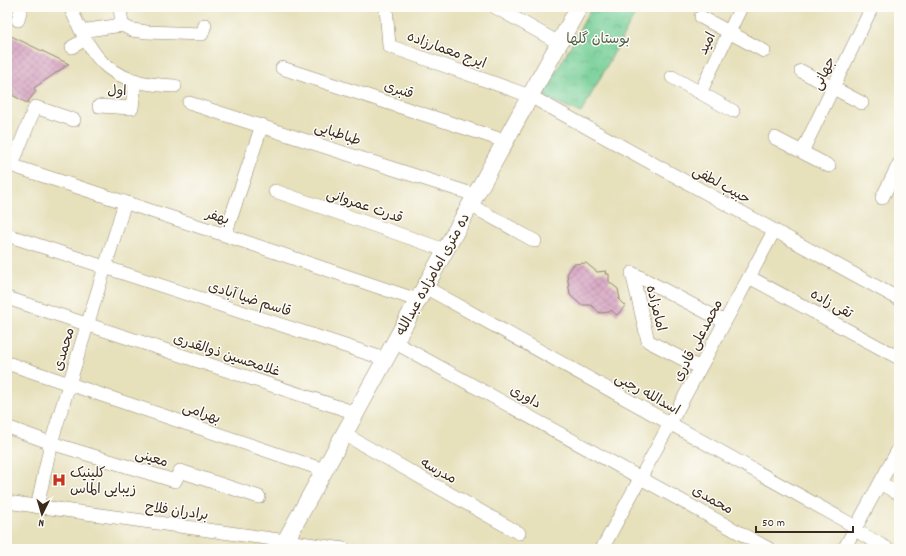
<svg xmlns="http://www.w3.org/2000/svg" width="906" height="556" font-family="Dekko,'Playpen Sans Arabic',sans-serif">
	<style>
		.park { fill: url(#park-crowns); stroke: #587c5a }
		.building { fill: url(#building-cross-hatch) }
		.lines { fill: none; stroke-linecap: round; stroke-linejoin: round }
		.minor-casing { stroke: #90856c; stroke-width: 14 }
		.major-casing { stroke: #90856c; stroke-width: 18 }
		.minor { stroke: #fff; stroke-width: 13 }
		.major { stroke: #fff; stroke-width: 17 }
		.labels { text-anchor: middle; stroke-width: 3; stroke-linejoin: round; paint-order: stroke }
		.park-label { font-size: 14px; fill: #4c5b42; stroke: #fdfcf7 }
		.street-label { font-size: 14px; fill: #3b2a1e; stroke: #fdfcf7 }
		.poi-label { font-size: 14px; fill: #3b2a1e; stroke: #fdfcf7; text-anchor: start }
	</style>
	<defs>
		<pattern id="park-crowns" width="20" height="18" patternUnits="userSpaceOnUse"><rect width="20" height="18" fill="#74ce96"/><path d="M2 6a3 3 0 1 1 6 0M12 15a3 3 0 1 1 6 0" fill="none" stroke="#60a77a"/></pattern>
		<pattern id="building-cross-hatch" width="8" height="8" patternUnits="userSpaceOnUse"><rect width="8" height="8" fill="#d39dbe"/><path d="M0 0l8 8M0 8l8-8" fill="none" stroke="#ac809a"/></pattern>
	</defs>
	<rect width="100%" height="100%" fill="#fdfcf7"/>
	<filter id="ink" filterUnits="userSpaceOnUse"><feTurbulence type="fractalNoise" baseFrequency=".025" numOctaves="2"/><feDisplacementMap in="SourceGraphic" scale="8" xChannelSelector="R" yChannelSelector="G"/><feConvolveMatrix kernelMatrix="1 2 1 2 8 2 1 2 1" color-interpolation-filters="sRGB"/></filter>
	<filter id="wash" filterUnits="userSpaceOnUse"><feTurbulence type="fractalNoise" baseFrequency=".012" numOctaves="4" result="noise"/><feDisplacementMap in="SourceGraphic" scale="16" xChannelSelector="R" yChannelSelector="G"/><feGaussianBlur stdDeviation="0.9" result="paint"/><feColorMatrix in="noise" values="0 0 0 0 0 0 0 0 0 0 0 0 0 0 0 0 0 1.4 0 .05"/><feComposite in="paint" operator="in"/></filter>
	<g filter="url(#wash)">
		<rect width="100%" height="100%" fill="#e6e0bb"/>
		<!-- park -->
		<path class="park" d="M592,7H639L581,113L543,96Z"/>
		<g id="blocks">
			<!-- building -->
			<path class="building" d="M7,34L69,64L34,88L36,91L27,103L12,95L14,90L7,87Z
				M586,263L597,272L606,271L605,274H609V282L618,289L620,299H618L625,306L617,315L611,310L609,312L600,313L591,305H581L570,295L567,274L574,264Z"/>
		</g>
	</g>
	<g filter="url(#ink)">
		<use href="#blocks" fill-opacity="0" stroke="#90856c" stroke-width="1"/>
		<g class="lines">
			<defs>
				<path id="minor" d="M70,7C95,64 109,83 175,86
					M120,7L122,25
					M386,7L389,46L530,96L899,299
					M495,7L559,43
					M701,17L764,51
					M18,20L21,7
					M81,31L122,25L132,30L147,32L202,34L205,25
					M72,47L84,40
					M282,68L505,141
					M801,71L862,103
					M672,77L733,111
					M700,93L741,7
					M189,103L475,195
					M99,106L132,108L135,80
					M775,138L829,166
					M802,152L872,7
					M7,164L225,235L417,300
					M12,165L35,107L74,120
					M275,191L445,250
					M882,198L899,164
					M470,205L535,241
					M7,235L385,359
					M225,235L262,125
					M632,273L648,341L700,368
					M632,273L725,322
					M749,277L899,358
					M425,287L856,527
					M7,298L356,413
					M394,342L769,549
					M7,363L324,470
					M7,427L51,443L175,481L180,471L259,497
					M344,434L519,533
					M880,483L899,494
					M7,502L344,549
					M37,507L51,443L125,202
					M855,530L888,549
					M602,549L774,231
					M844,549L899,448"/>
				<path id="major" d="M281,549L579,7"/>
			</defs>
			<!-- minor casing -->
			<use href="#minor" class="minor-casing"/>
			<!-- major casing -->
			<use href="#major" class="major-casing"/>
			<!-- minor -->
			<use href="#minor" class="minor"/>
			<!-- major -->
			<use href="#major" class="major"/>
		</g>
	</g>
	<!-- icons -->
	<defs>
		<symbol id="hospital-bare" viewBox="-9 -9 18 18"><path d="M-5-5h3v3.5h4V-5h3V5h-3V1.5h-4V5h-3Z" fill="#c8321e" stroke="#fdfcf7" stroke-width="2.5" paint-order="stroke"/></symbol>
	</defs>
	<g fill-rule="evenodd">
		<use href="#hospital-bare" x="49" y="470" width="20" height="20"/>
	</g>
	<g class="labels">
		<!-- park labels -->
		<g class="park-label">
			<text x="598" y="43">بوستان گلها</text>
		</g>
		<!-- street labels -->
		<g class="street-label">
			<text transform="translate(706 43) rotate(-64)" y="5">امید</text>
			<text transform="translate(447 49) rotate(20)" y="5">ایرج معمارزاده</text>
			<text transform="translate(823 73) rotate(-64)" y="5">جهانی</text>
			<text transform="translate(399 89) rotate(18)" y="5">قنبری</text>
			<text transform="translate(117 90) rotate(1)" y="5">اول</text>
			<text transform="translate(338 133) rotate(18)" y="5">طباطبایی</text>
			<text transform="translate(722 184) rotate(29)" y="5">حبیب لطفی</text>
			<text transform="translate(365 205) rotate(19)" y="5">قدرت عمروانی</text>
			<text transform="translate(218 216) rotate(18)" y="5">بهفر</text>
			<text transform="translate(432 274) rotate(-61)" y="5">ده متری امامزاده عبدالله</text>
			<text transform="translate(250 298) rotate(18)" y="5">قاسم ضیا آبادی</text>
			<text transform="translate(832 303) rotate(29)" y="5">تقی زاده</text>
			<text transform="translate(657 308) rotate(76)" y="5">امامزاده</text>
			<text transform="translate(697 340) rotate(-62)" y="5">محمدعلی قادری</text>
			<text transform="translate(63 349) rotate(-73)" y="5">محمدی</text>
			<text transform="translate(227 354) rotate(18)" y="5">غلامحسین ذوالقدری</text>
			<text transform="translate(648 393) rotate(29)" y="5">اسدالله رجبی</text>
			<text transform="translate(526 396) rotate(29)" y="5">داوری</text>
			<text transform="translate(202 412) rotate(19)" y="5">بهرامی</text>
			<text transform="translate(152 457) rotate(17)" y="5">معینی</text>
			<text transform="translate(439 470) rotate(29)" y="5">مدرسه</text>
			<text transform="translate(713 499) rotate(29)" y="5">محمدی</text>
			<text transform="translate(177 510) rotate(8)" y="5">برادران فلاح</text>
		</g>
		<!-- poi labels -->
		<g class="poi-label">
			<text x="70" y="477">کلینیک<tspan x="70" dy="16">زیبایی الماس</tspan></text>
		</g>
	</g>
	<!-- margin -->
	<rect width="906" height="556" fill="none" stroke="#fdfcf7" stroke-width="24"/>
	<!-- north arrow -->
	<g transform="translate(42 514) rotate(185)" stroke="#fdfcf7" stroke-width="3" paint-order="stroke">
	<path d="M0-3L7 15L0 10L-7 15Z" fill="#3b2a1e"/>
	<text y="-6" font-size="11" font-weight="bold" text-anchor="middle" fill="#3b2a1e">N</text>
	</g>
	<!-- scale -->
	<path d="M756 526v6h97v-6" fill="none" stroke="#3b2a1e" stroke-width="2"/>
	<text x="762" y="526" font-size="12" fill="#3b2a1e" stroke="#fdfcf7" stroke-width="3" paint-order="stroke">50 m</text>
</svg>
